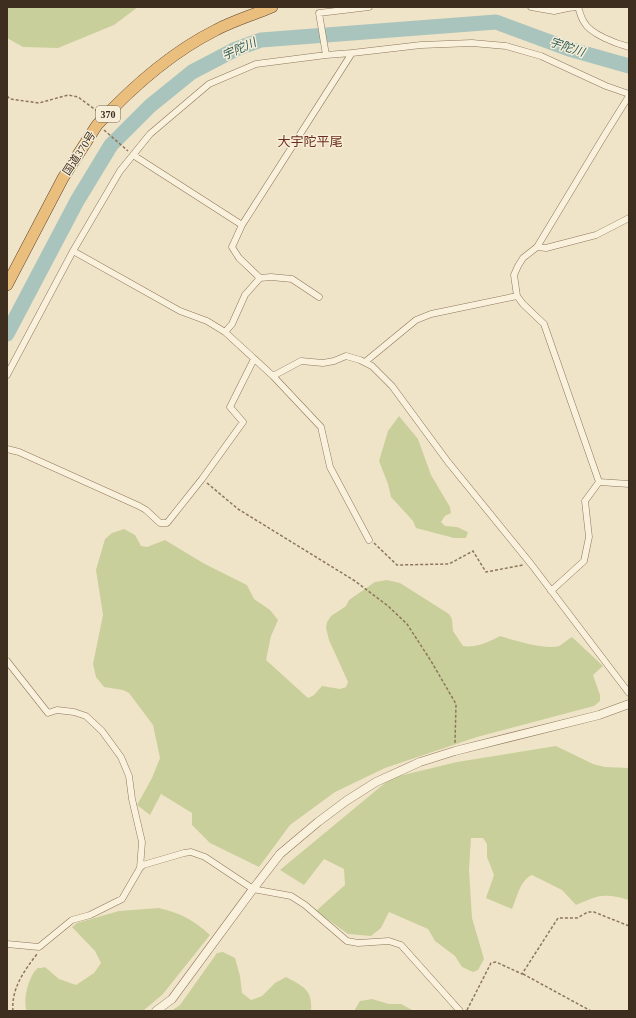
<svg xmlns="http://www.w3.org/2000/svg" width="636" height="1018" font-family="'Times New Roman','Noto Sans JP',serif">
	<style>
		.green { fill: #c9cf9b }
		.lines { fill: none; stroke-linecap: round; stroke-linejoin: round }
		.river { stroke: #a9c4bc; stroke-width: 15 }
		.minor-casing { stroke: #8d765c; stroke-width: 7 }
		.tertiary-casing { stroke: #8d765c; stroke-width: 9 }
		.trunk-casing { stroke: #5b4430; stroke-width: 12 }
		.path { stroke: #8d765c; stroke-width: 1.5; stroke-dasharray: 3 2; stroke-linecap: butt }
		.minor { stroke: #faf1dc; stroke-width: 6 }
		.tertiary { stroke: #faf1dc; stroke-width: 8 }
		.trunk { stroke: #eabe7c; stroke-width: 11 }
		.labels { text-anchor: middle; stroke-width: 3; stroke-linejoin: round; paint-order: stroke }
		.shield { fill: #f7eed8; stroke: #756857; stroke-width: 1 }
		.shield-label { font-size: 10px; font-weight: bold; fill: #3d2e20 }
		.street-label { font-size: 11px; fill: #3d2e20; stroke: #f7eed8 }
		.water-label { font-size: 12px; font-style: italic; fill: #2f5d5a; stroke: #f7eed8 }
		.quarter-label { font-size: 13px; fill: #6b2e1e; stroke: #f7eed8 }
	</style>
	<rect width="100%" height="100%" fill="#f0e4c8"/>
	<!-- green -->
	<path class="green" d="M7,7H138L114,25L58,48L23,47L7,38Z
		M399,416L418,439L431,475L450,507L451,513L445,516L441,522L445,526L457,527L468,532L466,538H454L416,528L413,521L391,497L388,484L379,461L388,431Z
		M124,529L135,535L141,546L147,547L165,540L203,563L247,585L254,599L270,610L278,620L271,636L266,660L308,698L314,695L322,686L340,689L346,687L348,682L329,640L326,628L327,622L331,616L346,606L349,600L375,582L387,580L400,583L449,614L452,619L453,631L463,646C476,648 489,642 500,636C513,640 546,650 559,646C563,644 568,639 572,637L603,666L593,675L600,695V701L594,706L477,737L385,768L335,792L290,825L259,867L210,843L192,825V813L161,794L150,815L137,805L152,778L160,758L153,725L129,693L123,690L104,687L96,677L93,664L103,615L96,570L105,539L112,533Z
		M556,746L593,764L605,767L629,768V900C603,893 600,895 576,905L562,890L532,875C520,880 517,898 512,909L486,898L494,875L487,857V844L483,838H471L469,870L472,918L484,959L478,970L473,972L462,967L455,956L435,941L428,929L389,912L381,928L371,936L348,934L316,911L345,885L344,869L324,859L304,885L280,870L391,778L457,762Z
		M159,908C180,913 194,920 210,935L163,994L143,1011H27C22,1002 29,974 38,968C40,968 43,968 45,967L59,979L76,985L94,973L101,963L95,951L72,927L77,923L119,911Z
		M223,952L235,958L240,976L242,993L251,1000L262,996L275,983L286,977C303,986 313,990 311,1011H171L180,1005L217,953Z
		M372,999L389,1004H401L414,1011H354L360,1001Z"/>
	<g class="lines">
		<!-- river -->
		<path class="river" d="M7,334L77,201L111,145L150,106L192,72L236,49L261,40L496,22L569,49L629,66"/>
		<defs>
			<path id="minor" d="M531,7L554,11L568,8L578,7C580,12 581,18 584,22C590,34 617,44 629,47
				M326,55L319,13L369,7
				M133,155L242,225
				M537,247L546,248L596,235L629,218
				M73,251L180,311L207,321L225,332L273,376L321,427L330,467L369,540
				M260,278L271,277L292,279L319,297
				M225,332L232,324L245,295L260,278L239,258L232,247L242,225L352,53
				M365,362L416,320L431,314L517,296
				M7,375L73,251L120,171L150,134L209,84L256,64L326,55L352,53L421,45L472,43L506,46L541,56L606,86L629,94
				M273,376L301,361L323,363L334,361L346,356L360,360L372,366L392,386L448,462L531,564L629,693
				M7,449L19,452L139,506L146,510L160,523H167L202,479L243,422L230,407L254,359
				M599,482L544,324L523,304L517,296L514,275L518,266L523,258L537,247L604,136L629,96
				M599,482L629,484
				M551,591L584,561L589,537L585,501L599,482
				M7,661L48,713L57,710L74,712L86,716L102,731L121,757L129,776L132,799L142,842L140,868
				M7,944L39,947L72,920L90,915L122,899L140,868L143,865L184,853L191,852L205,857L253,889L291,896L305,905L347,941L358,943L389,941L401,945L460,1011"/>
			<path id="tertiary" d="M156,1011L172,999L253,889L280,854L318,822L346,801L376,782L420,762L455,751L599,715L629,704"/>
			<path id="trunk" d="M7,285L63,178L97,125C131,88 170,53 216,30C233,21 253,15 272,7"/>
		</defs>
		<!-- minor casing -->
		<use href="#minor" class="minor-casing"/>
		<!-- tertiary casing -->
		<use href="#tertiary" class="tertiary-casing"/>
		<!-- trunk casing -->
		<use href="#trunk" class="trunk-casing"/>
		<!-- path -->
		<path class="path" d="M7,96L10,99L39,103L68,95L78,97L97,111
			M104,130L128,151
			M207,483L238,509L355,581L388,606L407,624L431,661L456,704L455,743
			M374,543L397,565L449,564L473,551L486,572L523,565
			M523,974L591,1011
			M467,1010L491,963L496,962L522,974L558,918H577L588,912H594L629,926
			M13,1011C11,989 24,971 37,954"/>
		<!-- minor -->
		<use href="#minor" class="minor"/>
		<!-- tertiary -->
		<use href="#tertiary" class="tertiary"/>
		<!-- trunk -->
		<use href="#trunk" class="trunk"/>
	</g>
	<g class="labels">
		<!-- shield labels -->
		<rect class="shield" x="96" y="106" width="24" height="16" rx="3"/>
		<g class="shield-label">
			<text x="108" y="118">370</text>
		</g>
		<!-- street labels -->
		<g class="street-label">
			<text transform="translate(79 153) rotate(-57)" y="4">国道370号</text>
		</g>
		<!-- water labels -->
		<g class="water-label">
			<text transform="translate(567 47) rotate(18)" y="4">宇陀川</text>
			<text transform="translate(239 49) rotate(-24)" y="4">宇陀川</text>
		</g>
		<!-- quarter labels -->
		<g class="quarter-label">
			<text x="310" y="146">大宇陀平尾</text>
		</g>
	</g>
	<!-- border -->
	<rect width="636" height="1018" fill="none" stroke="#3d2e20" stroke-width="16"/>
</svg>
